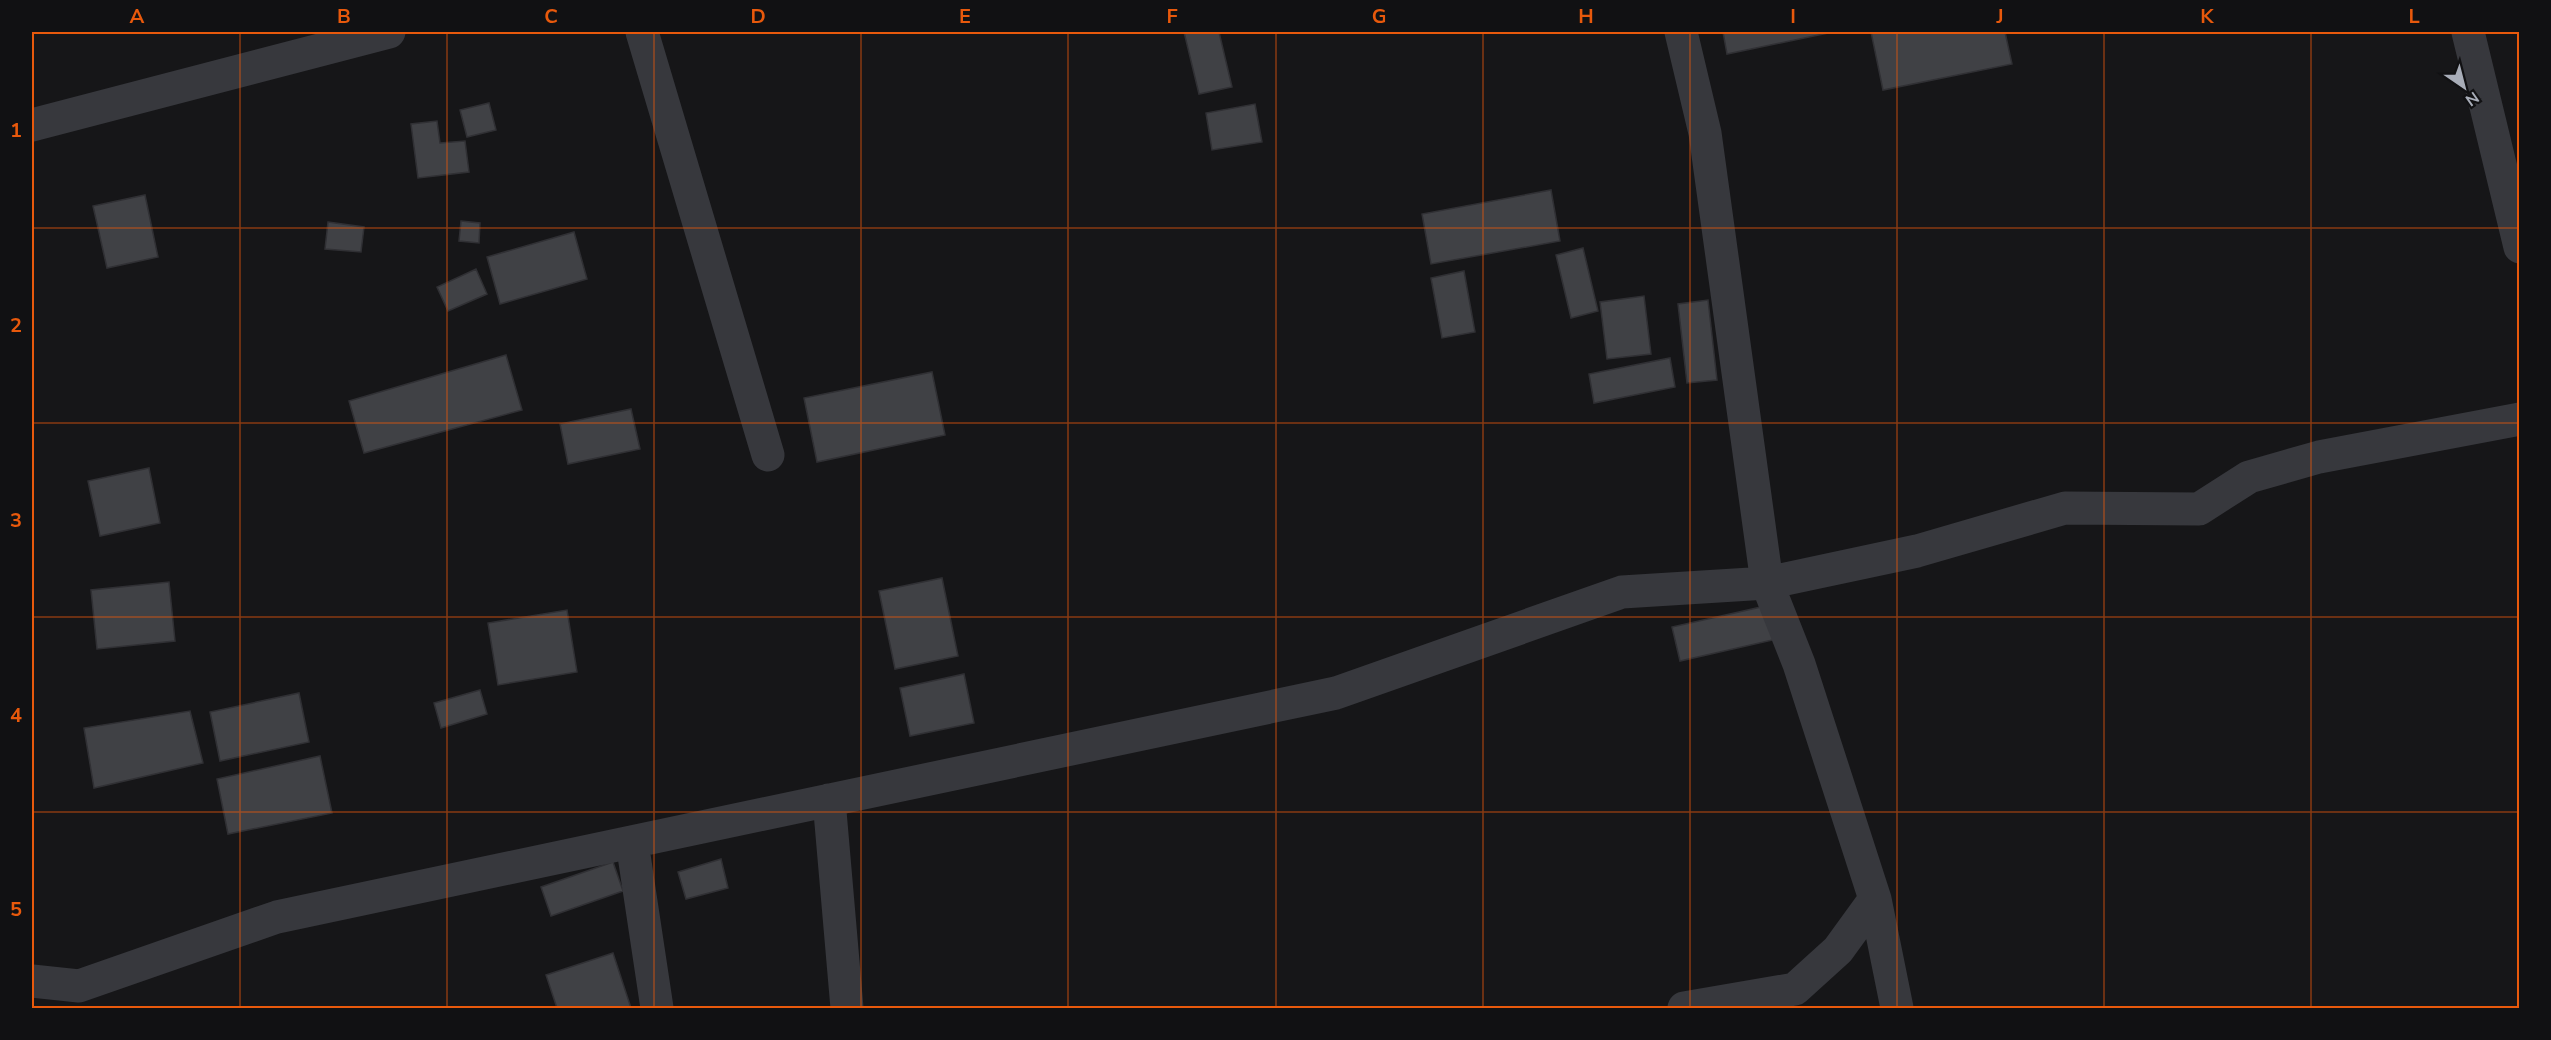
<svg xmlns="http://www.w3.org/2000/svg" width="2551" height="1040" font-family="'Nunito Sans',sans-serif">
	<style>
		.building { fill: #404145; stroke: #303034; stroke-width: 1.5 }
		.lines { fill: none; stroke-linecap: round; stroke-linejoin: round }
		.minor { stroke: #37383d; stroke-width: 33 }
		.grid { fill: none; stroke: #e8590c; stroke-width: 1.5; stroke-opacity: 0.55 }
		.neatline { fill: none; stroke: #e8590c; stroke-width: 2 }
		.grid-label { font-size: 20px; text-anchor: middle; font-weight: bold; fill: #e8590c }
	</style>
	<rect width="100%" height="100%" fill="#161618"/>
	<!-- building -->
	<path class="building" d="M1184,32H1219L1232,87L1199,94Z
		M1723,32H1833L1727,54Z
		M1871,32H2005L2012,64L1883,90Z
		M489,103L496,130L467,137L460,110Z
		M1255,104L1262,142L1212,150L1206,113Z
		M437,121L440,143L465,141L469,172L418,178L411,124Z
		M1551,190L1560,241L1431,264L1422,214Z
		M145,195L158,257L107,268L93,206Z
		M461,221L480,223L479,243L459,241Z
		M328,222L364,227L361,252L325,249Z
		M574,232L587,279L500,304L487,257Z
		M1583,248L1598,311L1571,318L1556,255Z
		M476,269L487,294L448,311L437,287Z
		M1464,271L1475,332L1442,338L1431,278Z
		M1644,296L1651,354L1607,359L1600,302Z
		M1708,300L1717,380L1687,383L1678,304Z
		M506,355L522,410L364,453L349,401Z
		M1670,358L1675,387L1594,403L1589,374Z
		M932,372L945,435L817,462L804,398Z
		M631,409L640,449L568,464L560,424Z
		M149,468L160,523L100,536L88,481Z
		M942,578L958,656L895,669L879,591Z
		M169,582L175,641L97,649L91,590Z
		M1770,605L1777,639L1680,661L1672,627Z
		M567,610L577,672L498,685L488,623Z
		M964,674L974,723L910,736L900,688Z
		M480,690L487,714L441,728L434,703Z
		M299,693L309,742L220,761L210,712Z
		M190,711L203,763L94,788L84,728Z
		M320,756L332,813L228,834L217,779Z
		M721,859L728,888L686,899L678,872Z
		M613,862L623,891L551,916L541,887Z
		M613,953L631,1008H557L546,975Z"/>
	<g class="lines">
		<!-- minor -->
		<path class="minor" d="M642,32L768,455
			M1681,32L1705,133L1767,583L1799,664L1875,899L1897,1008
			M2468,32L2520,247
			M32,125L389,32
			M829,800L847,1008
			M632,842L657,1008
			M32,981L79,986L277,917L1336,693L1622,592L1767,583L1917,551L2065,508L2199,509L2249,477L2319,457L2520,419
			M1684,1008L1795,989L1838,950L1875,899"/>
	</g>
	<!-- grid -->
	<path class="grid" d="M240,32V1008M447,32V1008M654,32V1008M861,32V1008M1068,32V1008M1276,32V1008M1483,32V1008M1690,32V1008M1897,32V1008M2104,32V1008M2311,32V1008M32,228H2520M32,423H2520M32,617H2520M32,812H2520"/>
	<!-- border -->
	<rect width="2551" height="1040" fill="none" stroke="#111113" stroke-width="66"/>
	<!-- north arrow -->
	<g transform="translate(2464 87) rotate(145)" stroke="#111113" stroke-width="4.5" paint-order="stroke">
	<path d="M0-4.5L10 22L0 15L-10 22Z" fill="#a8adb8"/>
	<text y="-9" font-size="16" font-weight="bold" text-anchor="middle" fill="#a8adb8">N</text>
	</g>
	<rect x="33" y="33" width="2485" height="974" class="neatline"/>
	<g class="grid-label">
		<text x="137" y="23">A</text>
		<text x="344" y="23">B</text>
		<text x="551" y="23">C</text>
		<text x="758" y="23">D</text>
		<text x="965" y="23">E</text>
		<text x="1172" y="23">F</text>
		<text x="1379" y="23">G</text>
		<text x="1586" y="23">H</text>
		<text x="1793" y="23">I</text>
		<text x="2000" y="23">J</text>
		<text x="2207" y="23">K</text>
		<text x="2414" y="23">L</text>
		<text x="16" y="137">1</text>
		<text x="16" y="332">2</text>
		<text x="16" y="527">3</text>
		<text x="16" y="722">4</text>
		<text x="16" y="916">5</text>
	</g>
</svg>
